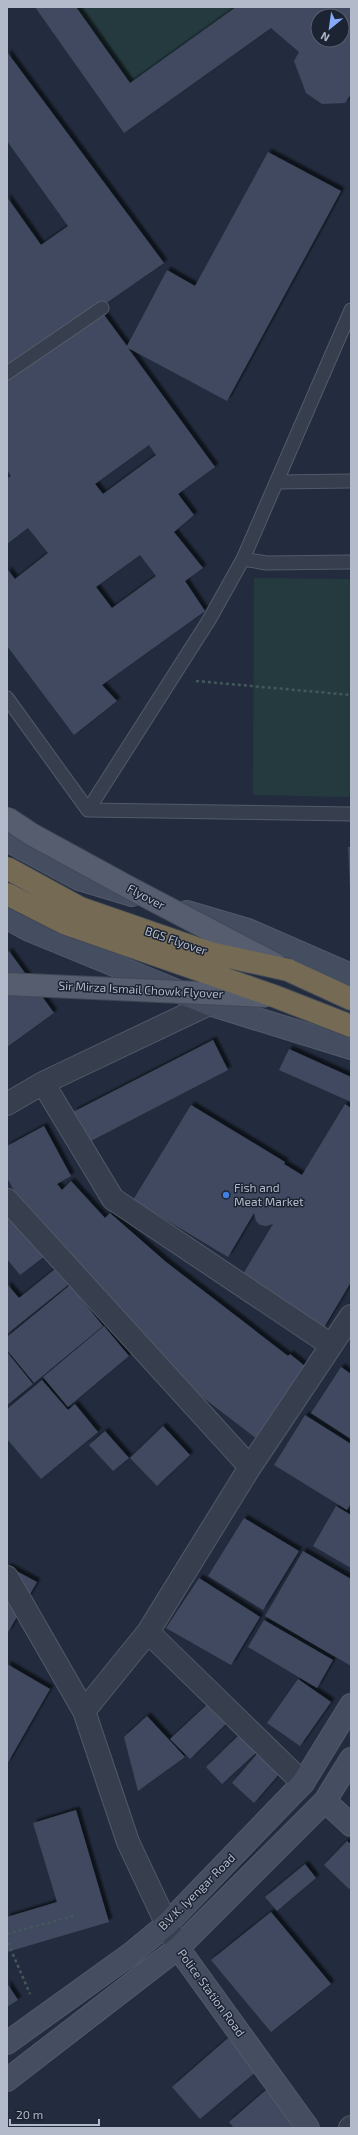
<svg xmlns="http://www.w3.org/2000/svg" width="358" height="2135" font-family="'Exo 2',sans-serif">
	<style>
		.green { fill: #253a3f }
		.building { fill: #3f4a5e; fill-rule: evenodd; filter: url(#shadow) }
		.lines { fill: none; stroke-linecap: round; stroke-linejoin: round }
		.lane-casing { stroke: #525a69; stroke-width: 15 }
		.street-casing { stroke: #525a69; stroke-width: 24 }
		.secondary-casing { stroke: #525a69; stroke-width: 24 }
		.highway-casing { stroke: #3f4756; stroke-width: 24 }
		.path { stroke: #43575c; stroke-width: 2.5; stroke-dasharray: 3 3; stroke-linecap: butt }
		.lane { stroke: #373f4e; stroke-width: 13 }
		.street { stroke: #373f4e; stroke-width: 22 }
		.secondary { stroke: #454d61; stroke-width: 22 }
		.highway { stroke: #756b54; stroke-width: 22 }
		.primary-bridge-casing { stroke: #404857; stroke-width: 24; stroke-linecap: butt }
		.highway-bridge-casing { stroke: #3f4756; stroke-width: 24; stroke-linecap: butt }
		.primary-bridge { stroke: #555d6e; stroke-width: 22 }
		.highway-bridge { stroke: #756b54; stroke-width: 22 }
		.shop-dot { fill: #3f7fe0; stroke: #1c2433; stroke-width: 1.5 }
		.labels { text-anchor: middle; stroke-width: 3; stroke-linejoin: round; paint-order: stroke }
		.street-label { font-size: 12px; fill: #b3bac9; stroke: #1c2433 }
		.poi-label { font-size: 12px; fill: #b3bac9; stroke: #1c2433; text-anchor: start }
	</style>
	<defs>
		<filter id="shadow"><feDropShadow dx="3.5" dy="-3.5" stdDeviation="1" flood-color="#0009"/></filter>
	</defs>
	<rect width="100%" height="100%" fill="#232c3e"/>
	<!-- green -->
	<path class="green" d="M76,7H236L130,83Z
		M254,578L351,579V797L253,795Z"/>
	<!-- building -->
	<path class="building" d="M35,7H76L130,83L236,7H351V94L345,103L322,104L306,93L294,61L299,52L271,28L124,133ZM318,16H342V40H318Z
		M7,52L164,263L7,372V197L41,245L68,226L7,141Z
		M268,152L341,191L227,401L128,348L215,467L178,494L194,515L174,532L203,568L185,581L205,611L102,685L117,701L74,735L7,646V569L15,579L48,553L28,528L7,544V479L11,476L7,470V381L102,312L127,346L167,270L195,286ZM149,445L156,455L103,494L95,484ZM140,555L156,576L112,608L96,587Z
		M348,847H351V889H350Z
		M9,951L54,1013L7,1047V953Z
		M213,1040L228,1070L89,1142L73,1112Z
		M289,1049L351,1077V1102L279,1070Z
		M345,1104L351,1108V1282L323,1329L240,1279L273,1224L266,1226L260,1225L256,1221L254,1213L228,1257L133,1200L191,1105L285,1162L284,1164L302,1175Z
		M44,1126L71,1176L57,1184L62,1190L71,1181L105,1218L110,1213L166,1262L288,1356L290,1354L311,1371L257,1439L171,1373L21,1203L7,1178V1146Z
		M11,1214L45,1256L20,1275L7,1259V1217Z
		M55,1269L68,1285L7,1334V1284L19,1298Z
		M70,1285L103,1326L34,1383L7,1350V1337Z
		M104,1326L129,1356L68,1407L43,1377Z
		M7,1352L33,1384L7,1405Z
		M341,1367L351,1374V1439L311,1413Z
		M42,1380L68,1410L75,1404L98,1432L41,1479L7,1439V1409Z
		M305,1415L351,1444V1503L347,1510L274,1465Z
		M163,1426L190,1455L157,1486L130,1458Z
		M105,1431L129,1458L113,1471L89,1445Z
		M336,1506L351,1515V1568L313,1546Z
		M244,1518L299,1551L263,1610L208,1576Z
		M303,1551L351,1579V1666L265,1616Z
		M7,1566L37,1582L7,1634Z
		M199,1578L260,1617L231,1665L166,1628Z
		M264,1620L333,1660L317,1688L248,1647Z
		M7,1664L50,1689L7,1764Z
		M298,1679L331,1702L300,1746L267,1723Z
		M213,1699L232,1718L190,1759L170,1739Z
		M147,1716L185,1757L138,1791L124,1737Z
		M242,1732L259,1750L222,1784L206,1767Z
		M257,1754L280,1773L254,1803L232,1783Z
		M76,1810L109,1922L7,1952V1917L57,1902L33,1823Z
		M347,1841L351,1844V1887L349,1889L324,1865Z
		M305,1864L316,1878L277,1911L265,1897Z
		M271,1912L331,1984L271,2032L211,1960Z
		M7,1983L18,2000L7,2007Z
		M228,2038L257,2071L200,2119L172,2087Z
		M266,2090L300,2128H234L229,2122Z"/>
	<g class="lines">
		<defs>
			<path id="lane" d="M7,373L102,308
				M277,482L351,481
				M243,559L266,563L351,562
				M7,698L88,810
				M88,810L209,620L243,559L351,310
				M88,810L351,814"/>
			<path id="street" d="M43,1083L113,1199L331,1345
				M7,1104L43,1083L209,1004
				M7,1200L250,1467
				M7,1577L84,1711L148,1632L250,1467L351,1316
				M148,1632L303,1783
				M84,1711L128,1842L178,1948
				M350,2128L351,2127"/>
			<path id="secondary" d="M7,840L79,879L132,895
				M187,912L248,930L351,975
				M7,918L29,930L209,1004L351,1048
				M325,1801L351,1825
				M178,1948L308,2128
				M7,2043L132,1953L167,1924L303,1783L351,1705
				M7,2080L178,1948L325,1801L351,1759"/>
			<path id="highway" d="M288,970L351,999"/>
		</defs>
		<!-- lane casing -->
		<use href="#lane" class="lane-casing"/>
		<!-- street casing -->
		<use href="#street" class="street-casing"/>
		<!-- secondary casing -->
		<use href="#secondary" class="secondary-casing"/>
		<!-- highway casing -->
		<use href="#highway" class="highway-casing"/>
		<!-- path -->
		<path class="path" d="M196,681L351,695
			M7,1934L77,1915
			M7,1937L11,1950L30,1994"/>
		<!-- lane -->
		<use href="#lane" class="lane"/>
		<!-- street -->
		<use href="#street" class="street"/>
		<!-- secondary -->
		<use href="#secondary" class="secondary"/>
		<!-- highway -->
		<use href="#highway" class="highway"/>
		<defs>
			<path id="primary-bridge" d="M7,818L31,834L128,887L275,964
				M7,984L267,996"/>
			<path id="highway-bridge" d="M7,868L80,908L210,953L288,970
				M7,894L64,923L274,996L351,1026"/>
		</defs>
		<!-- primary-bridge casing -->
		<use href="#primary-bridge" class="primary-bridge-casing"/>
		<!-- highway-bridge casing -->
		<use href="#highway-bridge" class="highway-bridge-casing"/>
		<!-- primary-bridge -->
		<use href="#primary-bridge" class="primary-bridge"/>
		<!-- highway-bridge -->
		<use href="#highway-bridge" class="highway-bridge"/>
	</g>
	<!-- markers -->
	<circle class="shop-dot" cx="226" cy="1195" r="4"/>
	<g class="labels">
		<!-- street labels -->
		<g class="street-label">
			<text transform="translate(146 897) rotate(28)" y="4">Flyover</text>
			<text transform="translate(176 941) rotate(19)" y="4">BGS Flyover</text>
			<text transform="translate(141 990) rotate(3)" y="4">Sir Mirza Ismail Chowk Flyover</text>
			<text transform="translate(197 1892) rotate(-45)" y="4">B.V.K. Iyengar Road</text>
			<text transform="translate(211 1993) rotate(54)" y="4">Police Station Road</text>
		</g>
		<!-- poi labels -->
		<g class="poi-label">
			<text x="234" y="1192">Fish and<tspan x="234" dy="14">Meat Market</tspan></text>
		</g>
	</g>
	<!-- border -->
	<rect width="358" height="2135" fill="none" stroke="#b3bac9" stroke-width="16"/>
	<!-- north arrow -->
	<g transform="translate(330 28) rotate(209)"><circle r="19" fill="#1c2433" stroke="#58606f"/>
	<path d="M0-3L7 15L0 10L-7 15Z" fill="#86a9fb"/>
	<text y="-6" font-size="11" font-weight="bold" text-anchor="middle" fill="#b3bac9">N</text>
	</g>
	<!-- scale -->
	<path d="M10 2119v6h89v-6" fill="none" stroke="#b3bac9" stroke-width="2"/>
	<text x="16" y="2119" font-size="12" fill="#b3bac9" stroke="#1c2433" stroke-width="3" paint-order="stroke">20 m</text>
</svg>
